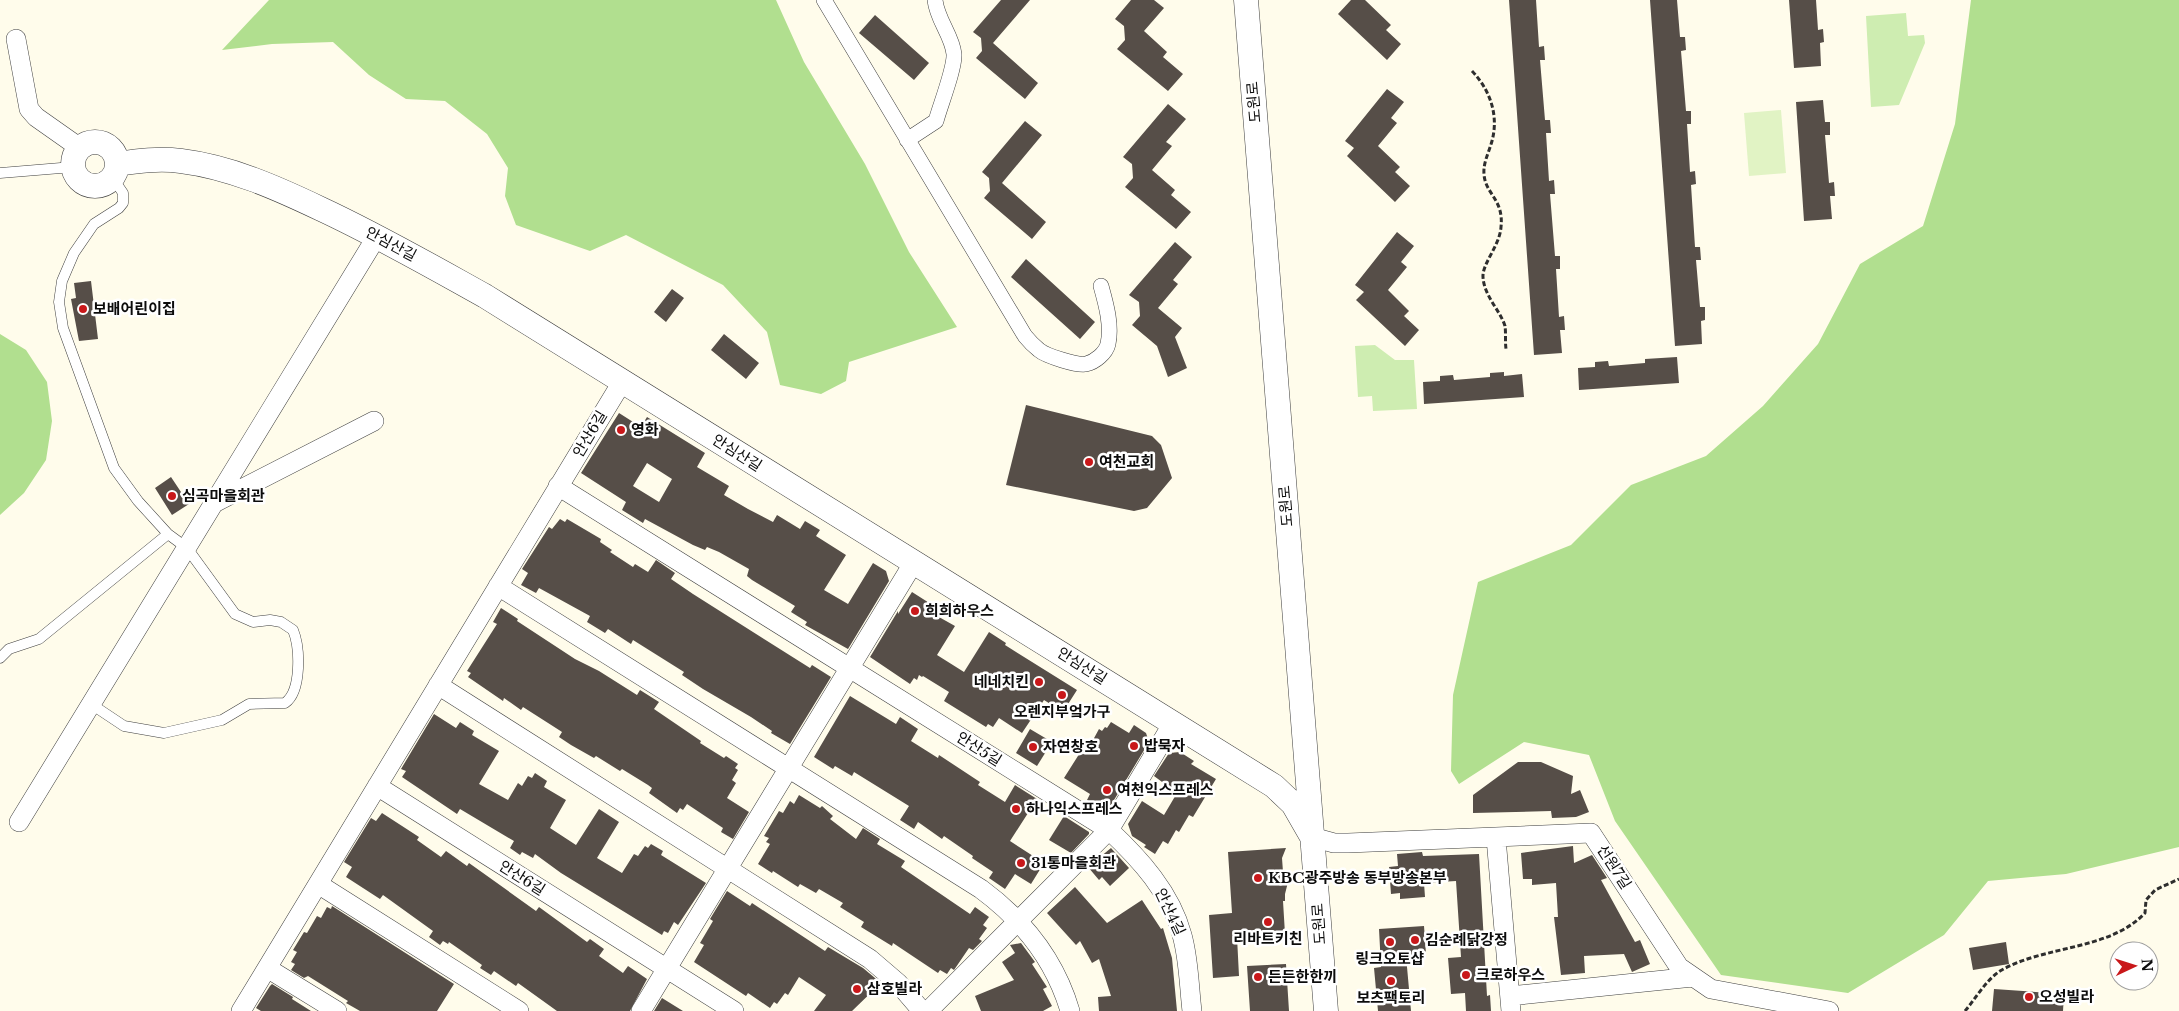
<svg xmlns="http://www.w3.org/2000/svg" width="2179" height="1011" font-family="'Libre Baskerville','Noto Sans KR',serif">
	<style>
		.green { fill: #ceedb1 }
		.forest { fill: #b1df8f }
		.pitch { fill: #e1f3c4 }
		.building { fill: #564e48; fill-rule: evenodd }
		.lines { fill: none; stroke-linecap: round; stroke-linejoin: round }
		.service-casing { stroke: #3f3f3f; stroke-width: 11 }
		.pedestrian-casing { stroke: #3f3f3f; stroke-width: 16 }
		.minor-casing { stroke: #3f3f3f; stroke-width: 20 }
		.tertiary-casing { stroke: #3f3f3f; stroke-width: 25 }
		.path { stroke: #2e2e2e; stroke-width: 3; stroke-dasharray: 5 2.5; stroke-linecap: butt }
		.service { stroke: #fff; stroke-width: 10 }
		.pedestrian { stroke: #fff; stroke-width: 15 }
		.minor { stroke: #fff; stroke-width: 19 }
		.tertiary { stroke: #fff; stroke-width: 24 }
		.poi-dot { fill: #c9181a; stroke: #fff; stroke-width: 2 }
		.labels { text-anchor: middle; stroke-width: 5; stroke-linejoin: round; paint-order: stroke }
		.street-label { font-size: 15px; fill: #0c0c0c; stroke: #fff }
		.poi-label { font-size: 15px; font-weight: bold; fill: #0c0c0c; stroke: #fff; text-anchor: start }
	</style>
	<rect width="100%" height="100%" fill="#fffceb"/>
	<!-- green -->
	<path class="green" d="M1906,13L1908,36L1924,35L1925,43L1899,105L1871,107L1866,16Z
		M1375,345L1395,360H1414L1417,409L1373,411L1372,396L1358,397L1355,346Z"/>
	<!-- forest -->
	<path class="forest" d="M269,0H776L804,62L865,164L909,252L957,327L849,362L846,381L821,394L780,385L767,332L723,285L626,235L590,251L516,225L505,196L508,168L487,134L445,101L406,99L369,75L333,42L272,44L222,50Z
		M1971,0H2179V847L2066,874L1988,881L1944,935L1848,993L1721,975L1615,821L1589,755L1524,742L1459,784L1451,771L1453,695L1478,582L1571,545L1631,485L1706,456L1763,406L1818,344L1860,264L1923,226L1955,124Z
		M0,334L26,350L47,382L52,421L46,460L24,493L0,515Z"/>
	<!-- pitch -->
	<path class="pitch" d="M1781,110L1786,173L1749,176L1744,113Z"/>
	<!-- building -->
	<path class="building" d="M1001,0H1030L993,43L1038,83L1025,99L976,58L982,51L981,38L973,32Z
		M1131,0H1154L1164,8L1144,31L1167,52L1163,57L1183,74L1168,91L1117,49L1125,40L1124,26L1115,19Z
		M1351,0H1365L1391,25L1386,30L1401,44L1387,60L1338,14Z
		M1509,0H1536L1539,47L1544,46L1545,60H1540L1545,120H1550L1551,133H1546L1549,181L1554,180L1555,194H1550L1555,256H1560V269H1556L1559,317L1564,316L1565,330H1560L1562,353L1534,355Z
		M1650,0H1677L1680,37H1685L1686,50L1681,51L1686,111H1691V124H1687L1690,172L1695,171L1696,184L1691,185L1695,247H1700L1701,260H1696L1700,307H1705V320L1701,321L1702,344L1675,346Z
		M1789,0H1816L1818,30L1823,29L1824,42L1820,43L1821,66L1794,68Z
		M875,15L929,63L914,80L859,33Z
		M1387,89L1404,102L1391,118L1397,123L1378,146L1400,167L1395,172L1410,186L1395,202L1347,156L1354,148L1345,141Z
		M1823,100L1825,122H1830V135H1825L1829,183L1834,182L1835,196H1830L1832,219L1804,221L1796,102Z
		M1168,104L1186,119L1166,142L1172,146L1152,170L1175,190L1171,195L1191,212L1176,229L1125,187L1133,178L1132,164L1123,157Z
		M1025,121L1042,135L1002,183L1046,222L1032,239L984,198L990,191L989,178L982,172Z
		M1397,232L1414,246L1401,262L1407,267L1388,290L1409,311L1404,316L1419,330L1405,346L1356,300L1364,292L1355,285Z
		M1175,242L1192,257L1173,280L1178,284L1158,308L1182,328L1175,337L1187,368L1168,377L1157,346L1132,325L1140,316L1139,302L1129,295Z
		M1026,259L1095,322L1080,339L1011,277Z
		M91,281L98,339L79,341L71,299L76,298L74,283Z
		M672,289L684,298L666,322L654,312Z
		M724,334L759,363L746,379L711,350Z
		M1677,357L1679,383L1579,390L1578,368L1595,367V362L1608,361L1609,366L1645,363V359Z
		M1504,372V376L1522,374L1524,397L1424,404L1423,382L1440,381V376L1453,375L1454,380L1490,377V373Z
		M1026,405L1152,436L1161,445L1172,478L1147,508L1134,511L1006,485Z
		M619,413L641,427L647,417L705,453L697,467L729,486L724,495L748,509L773,522L777,515L800,529L805,521L820,530L816,536L846,555L824,590L848,604L873,563L886,571L889,581L848,649L805,625L807,622L791,612L795,606L752,580L747,576L749,569L719,552L707,547L705,550L693,545L645,519L643,523L622,510L626,502L581,473ZM647,463L672,479L659,502L633,486Z
		M171,477L189,504L172,515L155,488Z
		M560,519L565,522L567,519L601,539L600,542L612,550L610,552L633,567L635,564L648,572L656,560L675,573L671,579L693,594L810,668L812,665L831,677L790,744L771,733L772,731L751,717L703,689L682,675L684,672L633,640L631,644L608,629L605,633L587,622L590,616L539,588L536,593L521,585L528,573L522,569L549,527L552,529Z
		M912,592L934,606L930,612L955,626L937,655L964,672L989,632L1006,643L1005,645L1077,690L1063,712L1044,700L1022,733L999,718L993,727L988,724L986,727L944,701L949,692L923,676L922,677L919,675L917,680L914,678L910,684L870,657L898,611V614Z
		M501,608L518,619L517,621L575,659L599,671L637,695L640,690L659,702L654,709L701,741L700,743L724,758L726,756L738,764L735,768L738,770L732,780L736,783L727,798L749,812L733,839L721,832L723,828L687,804L683,810L680,808L677,813L649,793L652,788L648,785L622,769L620,771L596,756L594,758L571,745L559,737L562,732L559,730L523,707L521,710L504,698L503,701L468,677L471,673L467,671L497,624L493,622Z
		M850,696L896,724L900,717L918,729L911,741L938,758L939,755L980,782L978,785L1005,802L1015,785L1037,799L1010,841L1044,863L1031,884L1015,874L1005,889L989,878L993,872L972,858L973,856L944,836L942,839L918,822L914,829L900,820L909,806L854,772L852,776L835,766L833,769L814,757Z
		M434,714L456,728L460,722L474,731L472,735L499,751L479,784L508,800L518,783L522,786L528,776L532,778L535,773L547,781L544,787L566,800L550,828L576,845L599,809L619,822L597,858L622,873L634,854L638,856L645,846L648,848L651,844L663,851L661,855L706,883L678,925L674,922L668,933L664,931L662,935L561,873L535,854L533,858L522,852L520,855L510,848L514,841L460,809L457,814L402,777L406,771L401,769Z
		M1111,722L1129,733L1134,725L1146,733L1149,742L1111,805L1100,808L1087,800L1090,794L1064,778L1083,748L1087,751L1099,729L1102,731L1105,727L1107,728Z
		M1030,729L1052,742L1037,766L1016,753Z
		M1180,752L1194,761L1191,764L1216,779L1193,817L1189,815L1179,832L1176,830L1168,844L1163,841L1155,854L1144,847L1146,845L1132,836L1128,824L1142,801L1164,815L1177,793L1154,776L1169,753Z
		M1518,762H1541L1573,776L1571,794L1580,790L1589,812L1576,817L1552,818L1551,811L1473,813V795Z
		M799,795L820,808L822,806L833,816L830,819L856,839L863,828L880,839L877,844L905,861L901,867L970,914L975,907L989,917L983,925L987,928L979,939L982,941L973,950L969,948L954,970L951,968L947,974L940,970L938,973L893,943L892,946L861,927L864,922L840,907L843,903L819,889L816,893L800,884L798,887L773,871L772,873L758,864L770,844L766,842L769,838L764,836L779,811L783,813L790,801L794,804Z
		M382,813L419,837L417,840L441,857L446,851L467,866L469,863L536,911L539,907L587,942L590,939L604,949L599,956L623,973L628,966L647,979L630,1011H557L518,983L516,986L494,971L491,975L480,968L482,965L449,942L448,944L443,941L440,945L429,937L433,931L383,895L380,899L346,877L352,867L344,862L371,818L376,821Z
		M1064,816L1089,832V834L1071,853L1049,840Z
		M1573,846L1574,863L1592,855L1607,878L1601,880L1635,942L1640,940L1650,964L1632,972L1624,954L1584,956L1585,973L1561,975L1554,917H1558L1556,883L1532,885V879H1523L1521,853Z
		M1111,848L1129,868L1110,886L1102,877L1099,880L1088,867Z
		M1286,848L1282,858L1283,872L1288,882L1285,894V901H1283L1285,934L1237,937L1239,976L1213,978L1209,915L1232,913L1228,852Z
		M1422,852L1423,856L1479,854L1487,996L1490,995L1491,1011H1466L1465,993L1451,994L1448,958L1461,957L1456,881L1424,883L1425,897L1400,899V893L1391,894L1389,867L1398,866L1397,854Z
		M1075,887L1107,923L1142,900L1161,929L1163,928L1172,958L1177,1011H1099L1098,997L1111,996L1099,959L1092,963L1080,941L1076,945L1047,913Z
		M727,891L750,906L752,903L825,951L828,947L863,968L881,983L852,1011H814L826,995L799,977L788,995L785,993L777,1004L774,1002L770,1008L748,993L746,996L694,962L704,945L700,943L713,921L710,919Z
		M332,906L454,984L437,1011H360L346,1003L348,1001L308,976L304,978L291,970L295,964L291,962L297,952L293,950L304,932L307,933L317,916L321,918L327,907L331,909Z
		M1424,926L1426,954L1406,956L1411,1011H1378L1374,968L1381,967L1379,929Z
		M2006,942L2009,964L1973,970L1969,948Z
		M1021,943L1035,962L1032,964L1047,987L1043,989L1052,1006L1043,1011H981L975,996L1014,980L1002,962L1015,953L1010,945Z
		M1286,964L1289,1011H1250L1247,966Z
		M272,984L293,997L292,999L311,1011H261L256,1008L270,986Z
		M1994,989L2064,994L2063,1011H1992Z
		M662,998L683,1011H654Z"/>
	<g class="lines">
		<defs>
			<path id="service" d="M0,173L73,167
				M0,658L9,649L39,639L168,534
				M91,704L124,726L164,733L222,720L249,704L285,703C302,691 300,647 293,630L281,622L270,620L253,622L235,614L187,548L168,534L138,501L114,468L63,328L59,302L62,281L74,253L94,224L119,208L123,203V193L112,177"/>
			<path id="pedestrian" d="M824,0L1025,336C1029,341 1034,346 1039,350C1046,356 1078,366 1086,364C1095,362 1106,353 1108,344C1112,325 1106,304 1101,286
				M907,140L936,121C940,106 955,68 954,54C952,35 937,20 935,0"/>
			<path id="minor" d="M16,39L29,109L36,117L80,148
				M558,486L1109,830C1140,859 1171,893 1182,935C1189,960 1189,986 1192,1011
				M216,502L374,421
				M498,586L981,889C1023,920 1055,960 1070,1011
				M438,685L870,959L898,983L922,1011
				M377,786L734,1011
				M19,822L377,236
				M1312,837L1334,843H1348L1591,833L1679,967L1711,989L1829,1011
				M1496,838L1511,1011
				M318,884L519,1011
				M267,968L337,1011
				M1510,996L1693,977
				M241,1011L622,382
				M641,1011L914,562
				M928,1011L1109,830L1173,723"/>
			<path id="tertiary" d="M1246,0L1326,1011
				M73 164a22 22 0 1 1 44 0a22 22 0 1 1-44 0Z
				M117,164C138,161 159,158 181,161C230,167 277,188 321,209C377,235 431,266 485,296L1274,786L1293,804L1312,837"/>
		</defs>
		<!-- service casing -->
		<use href="#service" class="service-casing"/>
		<!-- pedestrian casing -->
		<use href="#pedestrian" class="pedestrian-casing"/>
		<!-- minor casing -->
		<use href="#minor" class="minor-casing"/>
		<!-- tertiary casing -->
		<use href="#tertiary" class="tertiary-casing"/>
		<!-- path -->
		<path class="path" d="M1472,71C1490,90 1499,115 1492,141C1489,152 1483,163 1484,174C1485,194 1504,199 1501,227C1500,245 1482,264 1483,277C1484,296 1500,310 1505,326C1506,333 1505,342 1506,349
			M1965,1011C1976,998 1986,980 2000,971C2044,945 2109,951 2145,913L2146,900L2155,890L2179,879"/>
		<!-- service -->
		<use href="#service" class="service"/>
		<!-- pedestrian -->
		<use href="#pedestrian" class="pedestrian"/>
		<!-- minor -->
		<use href="#minor" class="minor"/>
		<!-- tertiary -->
		<use href="#tertiary" class="tertiary"/>
	</g>
	<!-- markers -->
	<g class="poi-dot">
		<circle cx="83" cy="309" r="5"/>
		<circle cx="621" cy="430" r="5"/>
		<circle cx="1089" cy="462" r="5"/>
		<circle cx="172" cy="496" r="5"/>
		<circle cx="915" cy="611" r="5"/>
		<circle cx="1039" cy="682" r="5"/>
		<circle cx="1062" cy="695" r="5"/>
		<circle cx="1134" cy="746" r="5"/>
		<circle cx="1033" cy="747" r="5"/>
		<circle cx="1107" cy="790" r="5"/>
		<circle cx="1016" cy="809" r="5"/>
		<circle cx="1021" cy="863" r="5"/>
		<circle cx="1258" cy="878" r="5"/>
		<circle cx="1268" cy="922" r="5"/>
		<circle cx="1415" cy="940" r="5"/>
		<circle cx="1390" cy="942" r="5"/>
		<circle cx="1466" cy="975" r="5"/>
		<circle cx="1258" cy="977" r="5"/>
		<circle cx="1391" cy="981" r="5"/>
		<circle cx="857" cy="989" r="5"/>
		<circle cx="2029" cy="997" r="5"/>
	</g>
	<g class="labels">
		<!-- street labels -->
		<g class="street-label">
			<text transform="translate(1254 102) rotate(-95)" y="5">도원로</text>
			<text transform="translate(391 244) rotate(28)" y="5">안심산길</text>
			<text transform="translate(590 434) rotate(-59)" y="5">안산6길</text>
			<text transform="translate(737 453) rotate(32)" y="5">안심산길</text>
			<text transform="translate(1286 506) rotate(-95)" y="5">도원로</text>
			<text transform="translate(1082 666) rotate(32)" y="5">안심산길</text>
			<text transform="translate(979 749) rotate(32)" y="5">안산5길</text>
			<text transform="translate(1614 867) rotate(57)" y="5">선원7길</text>
			<text transform="translate(522 878) rotate(32)" y="5">안산6길</text>
			<text transform="translate(1170 912) rotate(65)" y="5">안산4길</text>
			<text transform="translate(1319 924) rotate(-94)" y="5">도원로</text>
		</g>
		<!-- poi labels -->
		<g class="poi-label">
			<text x="93" y="314">보배어린이집</text>
			<text x="631" y="435">영화</text>
			<text x="1099" y="467">여천교회</text>
			<text x="182" y="501">심곡마을회관</text>
			<text x="925" y="616">희희하우스</text>
			<text x="1029" y="687" text-anchor="end">네네치킨</text>
			<text x="1062" y="717" text-anchor="middle">오렌지부엌가구</text>
			<text x="1144" y="751">밥묵자</text>
			<text x="1043" y="752">자연창호</text>
			<text x="1117" y="795">여천익스프레스</text>
			<text x="1026" y="814">하나익스프레스</text>
			<text x="1031" y="868">31통마을회관</text>
			<text x="1268" y="883">KBC광주방송 동부방송본부</text>
			<text x="1268" y="944" text-anchor="middle">리바트키친</text>
			<text x="1425" y="945">김순례닭강정</text>
			<text x="1390" y="964" text-anchor="middle">링크오토샵</text>
			<text x="1476" y="980">크로하우스</text>
			<text x="1268" y="982">든든한한끼</text>
			<text x="867" y="994">삼호빌라</text>
			<text x="2039" y="1002">오성빌라</text>
			<text x="1391" y="1003" text-anchor="middle">보츠팩토리</text>
		</g>
	</g>
	<!-- north arrow -->
	<g transform="translate(2134 966) rotate(86)"><circle r="24" fill="#ffffff" stroke="#9e9e9e"/>
	<path d="M0-4L9 19L0 12L-9 19Z" fill="#c9181a"/>
	<text y="-8" font-size="14" font-weight="bold" text-anchor="middle" fill="#0c0c0c">N</text>
	</g>
</svg>
